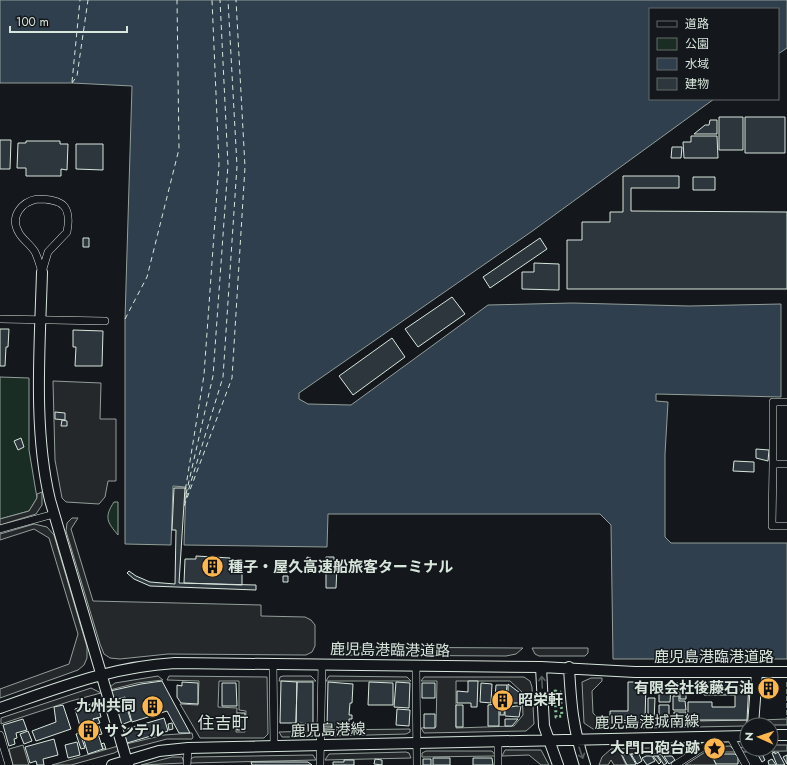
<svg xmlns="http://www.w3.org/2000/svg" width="787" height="765" font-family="Jost,'Noto Sans JP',sans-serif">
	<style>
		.green { fill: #1a2d24; stroke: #939e99 }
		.parking { fill: #24282b; stroke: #939e99; fill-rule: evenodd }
		.water { fill: #2f3f4d; stroke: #939e99 }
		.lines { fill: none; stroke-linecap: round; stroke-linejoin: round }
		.ferry { stroke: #d8e6dc; stroke-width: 1; stroke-dasharray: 5 4; stroke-linecap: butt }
		.building { fill: #2c363c; stroke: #d8e6dc }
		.street-casing { stroke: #d8e6dc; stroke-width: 8 }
		.secondary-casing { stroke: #d8e6dc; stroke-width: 12 }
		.street { stroke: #14181c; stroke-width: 7 }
		.secondary { stroke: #14181c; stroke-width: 10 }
		.hedge { stroke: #8ac095; stroke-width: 3; stroke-dasharray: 2 3; stroke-linecap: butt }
		.fence { stroke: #d8e6dc; stroke-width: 1; stroke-dasharray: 5 2; stroke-linecap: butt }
		.oneway { stroke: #59605f }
		.labels { text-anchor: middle; stroke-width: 3; stroke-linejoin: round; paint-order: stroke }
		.poi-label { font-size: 15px; font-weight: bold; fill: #d8e6dc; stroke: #14181c; text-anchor: start }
		.street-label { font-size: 15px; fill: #d8e6dc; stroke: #14181c }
		.quarter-label { font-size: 17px; fill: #d8e6dc; stroke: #14181c }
	</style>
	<rect width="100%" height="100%" fill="#14181c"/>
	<!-- green -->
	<path class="green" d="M0,377L29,378V450L37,498L29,511L0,519Z
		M114,502H118V535C107,522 104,517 114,502Z"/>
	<!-- parking -->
	<path class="parking" d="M53,381L101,383L100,419H116V481H108L105,497L99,504L66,502L62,498L55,460Z
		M42,492V505L36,514L0,525V519L29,511L37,498V494Z
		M72,518H78L71,529L93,601L261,605V616L305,617L311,620L315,625V646L312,652L306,655L168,654L120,659L110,658L104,654L100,644L66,531L67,523Z
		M34,524L47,527L54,535L87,647V658L84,665L78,670L0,698V689L69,664L78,634L49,538L34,529L0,540V534Z
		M331,647H342L523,648L516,654L506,656L338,655L333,653Z
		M532,648H588V653L585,656H539L535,654Z
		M158,676L163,680L137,683L110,690V687L115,683Z
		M169,676L267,677L268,734L264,738H200L180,704L198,705L199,681L167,680ZM219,681H239V710L246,711L245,732H236L237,708L218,707Z
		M283,676H311L316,681H279L280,677Z
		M329,676L407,677L411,681H326Z
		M424,677H524L530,681L532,687L534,724L526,731L424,733L421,728L436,727L437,681H421ZM456,681H510L522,692L523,715L514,726L456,728Z
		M591,678H602V681L592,691L593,713L603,723L747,720L745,726L593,729L584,723L582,682Z
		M91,688L101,693L71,701L1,724V718Z
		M787,719V725H764L760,722V720Z
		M410,729V732L406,734L331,736L327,734L326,730Z
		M315,731L313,736L307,737H282L279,732Z
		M192,733L193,737L192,739H167L129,749L126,744L164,735Z
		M23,745L29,765H13L9,749Z
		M771,745H787V751L741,752L740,748L747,746V749H771Z
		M118,746V751L114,753L71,765H52Z
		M730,746L736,752H711L716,765H685L713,747Z
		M687,747L689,750L687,753L621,754L626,765H614L611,760L608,765H599L602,757L611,749Z
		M505,750H541L549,765H541L529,755L502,756Z
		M426,751H492L496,756L422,757V753Z
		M406,752L409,753L411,758L325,760L329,754Z
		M310,755H313L316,760L191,763L190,759L194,757Z
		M172,757H182L184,763L141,765Z"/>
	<!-- water -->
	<path class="water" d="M0,0H787V48L778,54V9H650V99H714L531,232L299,393V399L308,404L351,405L488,305L572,303L689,306L781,304V397L656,394V401L668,402L665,454V537L671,543H787V659H613L611,525L600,514H328L327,547L184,545L186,487L173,486L171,545L125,544V319L132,86L72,83H0Z"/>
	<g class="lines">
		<!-- ferry -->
		<path class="ferry" d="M72,82L80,0
			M72,83L77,76L88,0
			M125,319L147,277L179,149L177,0
			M184,498L204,375L219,164L212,0
			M186,498L223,377L237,166L228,0
			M184,503L213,376L228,165L220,0
			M184,506L232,378L245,167L236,0"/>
	</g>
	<!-- building -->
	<path class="building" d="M719,117H743V150H719Z
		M745,117H785V153H745Z
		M710,120H717V134H694L705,125H709Z
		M691,136H717L718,158H684L683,142H691Z
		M0,140H11L10,169H0Z
		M26,141H60V144H68L67,170L61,169V176H26V168H17L18,143H26Z
		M76,144H103V170L76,169Z
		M672,147H682L681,158H671Z
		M623,176H679V188H631V211L787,212V289H567V240H582V222H610V212H623Z
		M693,177H715V190H693Z
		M83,238H89V247H83Z
		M540,238L547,249L490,288L483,277Z
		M534,263L559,264V290L522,289V272H534Z
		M452,297L465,314L418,347L405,329Z
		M0,329H9L8,347H6L5,366H0Z
		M73,330L103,331L102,366H75L76,347H73Z
		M392,338L405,357L353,395L339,376Z
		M55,412L65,413V420L55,419Z
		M62,420L67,421V426H61Z
		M21,438L24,447L18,450L14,441Z
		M756,449L769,450L768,461L756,458Z
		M734,461L754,462V472L733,471Z
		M174,488H185L179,583L256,585V590L150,586L134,579L127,573L129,571L136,576L150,582L175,584L176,530H172Z
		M196,556L230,558V560H242V585L184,583L185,559H196Z
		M307,557L311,558V564H306Z
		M326,557H334V567H337L336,588H326Z
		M283,576H288V582H283Z
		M162,681L190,733H179L167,711L132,722L125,697L112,701L110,691L141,684Z
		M281,681L297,682L296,723H280Z
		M468,681H478L477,707H471V703H457V691L468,692Z
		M182,682L198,683V704L181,703L177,697V685L182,686Z
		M297,682H313V724L296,723Z
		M328,682L353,684L352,703H350L349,715H352V719H349V729H327Z
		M369,682L393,683V705H368Z
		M396,682L410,683L409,708L394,707Z
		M628,682H646L645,721L610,720V711H628Z
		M704,682H749L747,720H688V702H712V707H735V695H704Z
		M763,682H775V694H763Z
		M222,683H236L237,706H222Z
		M422,683H435V698H422Z
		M481,683L492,684L491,703L480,702Z
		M673,683H678V694H673Z
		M680,683H686V699H680Z
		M508,684L520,693V703H508Z
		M496,685H507L504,715H500L501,701L495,698Z
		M659,686H671L670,702H659Z
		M673,696H679V701H685L686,710H673Z
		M648,698H655L654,722H648Z
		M124,699L131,721L121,725L114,703Z
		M97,702L101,717L93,719L103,749L88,754L75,709Z
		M496,704H499V726H488V705Z
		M63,705L71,729L36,741L32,731L56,722L54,707Z
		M456,705H463V727H456Z
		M659,705H669V719H659Z
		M516,706H521L519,717L505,716V708Z
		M397,709L410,710L409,726L396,725Z
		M674,712H686V721H674Z
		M237,713H245L244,730H237Z
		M424,714H435V728H424Z
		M98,718L100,723L95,724L93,719Z
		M164,718L168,731L127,743L123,730Z
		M23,719L27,730L16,733L17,738L14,739L15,744L9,746L3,725Z
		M505,719H518L512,726H505Z
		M172,723L173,729L169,730L168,724Z
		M99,726L102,734L98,735L96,727Z
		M28,731L32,741L24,744L20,734Z
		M80,733L85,748L81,749L76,734Z
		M54,739L58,755L43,759L44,765H37L36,761L30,763L25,747Z
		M77,742L80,755L68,758L65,745Z
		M104,743L106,749H103L101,744Z
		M761,752L765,760L762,762L758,755L756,756L754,753Z
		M775,752V754L778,752L785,765H777L772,753Z
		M630,754L636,764L634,765H627L622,755Z
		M631,754H639L642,761L637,764Z
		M657,754H661L667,763L664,765Z
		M715,754H735L738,757V764H716L713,758Z
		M787,755V764L783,757Z
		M646,756H652L655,761L647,765L642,758Z
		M653,756H657L661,762L659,764Z
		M664,756H672L675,760L669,764Z
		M433,758H450V765H433Z
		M473,758H492L493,765H473Z
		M375,759L382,760V765L374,764Z
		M423,759H431V765H423Z
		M772,759L776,765H769L768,761Z
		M344,760H354V765H333V762H344Z
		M251,762H308L312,765H252Z"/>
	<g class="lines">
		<defs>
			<path id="street" d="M37,199C63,199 72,206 67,232L48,252L42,272C40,266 38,258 35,252C31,245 23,240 19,233C9,216 22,202 37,199Z
				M0,319L105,321
				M773,464V402H787
				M787,464H773L772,526H787
				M0,529L54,514
				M273,663L274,746
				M416,667L417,765
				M0,735L9,765
				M730,736L746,765
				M187,765L188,748
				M320,765L322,664
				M498,765V742
				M675,765L719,737"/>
			<path id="secondary" d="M42,272C40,345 33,429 50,500L128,765
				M541,667L544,726L558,765
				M569,667C571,705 573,729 585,765
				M0,708C61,687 110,667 175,663L541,667L635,672H787
				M753,725L757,672
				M771,735H787
				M112,765L159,751L188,748L747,736"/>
		</defs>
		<!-- street casing -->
		<use href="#street" class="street-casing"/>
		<!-- secondary casing -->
		<use href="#secondary" class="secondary-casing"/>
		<!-- street -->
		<use href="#street" class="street"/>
		<!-- secondary -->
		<use href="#secondary" class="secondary"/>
		<!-- hedge -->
		<path class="hedge" d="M555,691L560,692L562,716L556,717Z"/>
		<!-- fence -->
		<path class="fence" d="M787,682V718"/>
	</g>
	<!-- one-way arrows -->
	<defs><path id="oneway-shaft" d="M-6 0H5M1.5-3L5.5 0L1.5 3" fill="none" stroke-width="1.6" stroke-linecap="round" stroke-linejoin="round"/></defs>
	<g class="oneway">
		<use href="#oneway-shaft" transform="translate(542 682) rotate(-93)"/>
		<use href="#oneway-shaft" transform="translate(581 753) rotate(71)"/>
	</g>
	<!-- icons -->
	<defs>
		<symbol id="building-disc" viewBox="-11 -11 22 22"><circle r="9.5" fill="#ffb74d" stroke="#14181c"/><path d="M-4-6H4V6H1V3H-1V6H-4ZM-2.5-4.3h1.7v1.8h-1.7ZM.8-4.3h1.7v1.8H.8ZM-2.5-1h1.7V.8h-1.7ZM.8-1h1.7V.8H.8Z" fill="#111"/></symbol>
		<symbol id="sight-disc" viewBox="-11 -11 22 22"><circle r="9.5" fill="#ffb74d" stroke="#14181c"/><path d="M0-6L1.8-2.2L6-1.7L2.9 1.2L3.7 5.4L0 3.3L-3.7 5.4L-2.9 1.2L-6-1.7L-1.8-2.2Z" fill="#111"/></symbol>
	</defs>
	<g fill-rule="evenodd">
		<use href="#building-disc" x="200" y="554" width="25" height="25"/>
		<use href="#building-disc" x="756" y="676" width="25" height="25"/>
		<use href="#building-disc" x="490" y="688" width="25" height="25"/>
		<use href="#building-disc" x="140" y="694" width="25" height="25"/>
		<use href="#building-disc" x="76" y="718" width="25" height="25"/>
		<use href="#sight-disc" x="702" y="736" width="25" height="25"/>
	</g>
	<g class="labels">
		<!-- poi labels -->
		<g class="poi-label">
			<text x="228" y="572">種子・屋久高速船旅客ターミナル</text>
			<text x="754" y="693" text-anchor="end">有限会社後藤石油</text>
			<text x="518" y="705">昭栄軒</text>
			<text x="136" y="711" text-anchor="end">九州共同</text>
			<text x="104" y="736">サンテル</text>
			<text x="700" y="753" text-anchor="end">大門口砲台跡</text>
		</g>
		<!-- street labels -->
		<g class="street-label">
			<text transform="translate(390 650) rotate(1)" y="5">鹿児島港臨港道路</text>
			<text x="714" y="662">鹿児島港臨港道路</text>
			<text transform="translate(647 722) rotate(-1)" y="5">鹿児島港城南線</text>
			<text transform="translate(328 730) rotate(-2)" y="5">鹿児島港線</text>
		</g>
		<!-- quarter labels -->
		<g class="quarter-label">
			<text x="223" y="729">住吉町</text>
		</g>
	</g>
	<!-- legend -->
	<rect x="649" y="8" width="130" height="92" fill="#14181c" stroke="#626a69"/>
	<rect x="657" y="21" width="20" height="6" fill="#14181c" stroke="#626a69"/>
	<text x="685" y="28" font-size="12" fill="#d8e6dc">道路</text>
	<rect x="657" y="38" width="20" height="12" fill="#1a2d24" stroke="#626a69"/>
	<text x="685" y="48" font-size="12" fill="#d8e6dc">公園</text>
	<rect x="657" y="58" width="20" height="12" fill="#2f3f4d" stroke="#626a69"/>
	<text x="685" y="68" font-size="12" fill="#d8e6dc">水域</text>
	<rect x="657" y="78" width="20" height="12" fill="#2c363c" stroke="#626a69"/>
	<text x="685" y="88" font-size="12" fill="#d8e6dc">建物</text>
	<!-- north arrow -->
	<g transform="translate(759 737) rotate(273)"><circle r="19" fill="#14181c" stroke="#626a69"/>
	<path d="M0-3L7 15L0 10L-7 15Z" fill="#ffb74d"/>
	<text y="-6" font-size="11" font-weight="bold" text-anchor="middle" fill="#d8e6dc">N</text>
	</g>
	<!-- scale -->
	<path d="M10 26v6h117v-6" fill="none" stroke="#d8e6dc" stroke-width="2"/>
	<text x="16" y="26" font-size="12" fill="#d8e6dc" stroke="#14181c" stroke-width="3" paint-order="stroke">100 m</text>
</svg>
